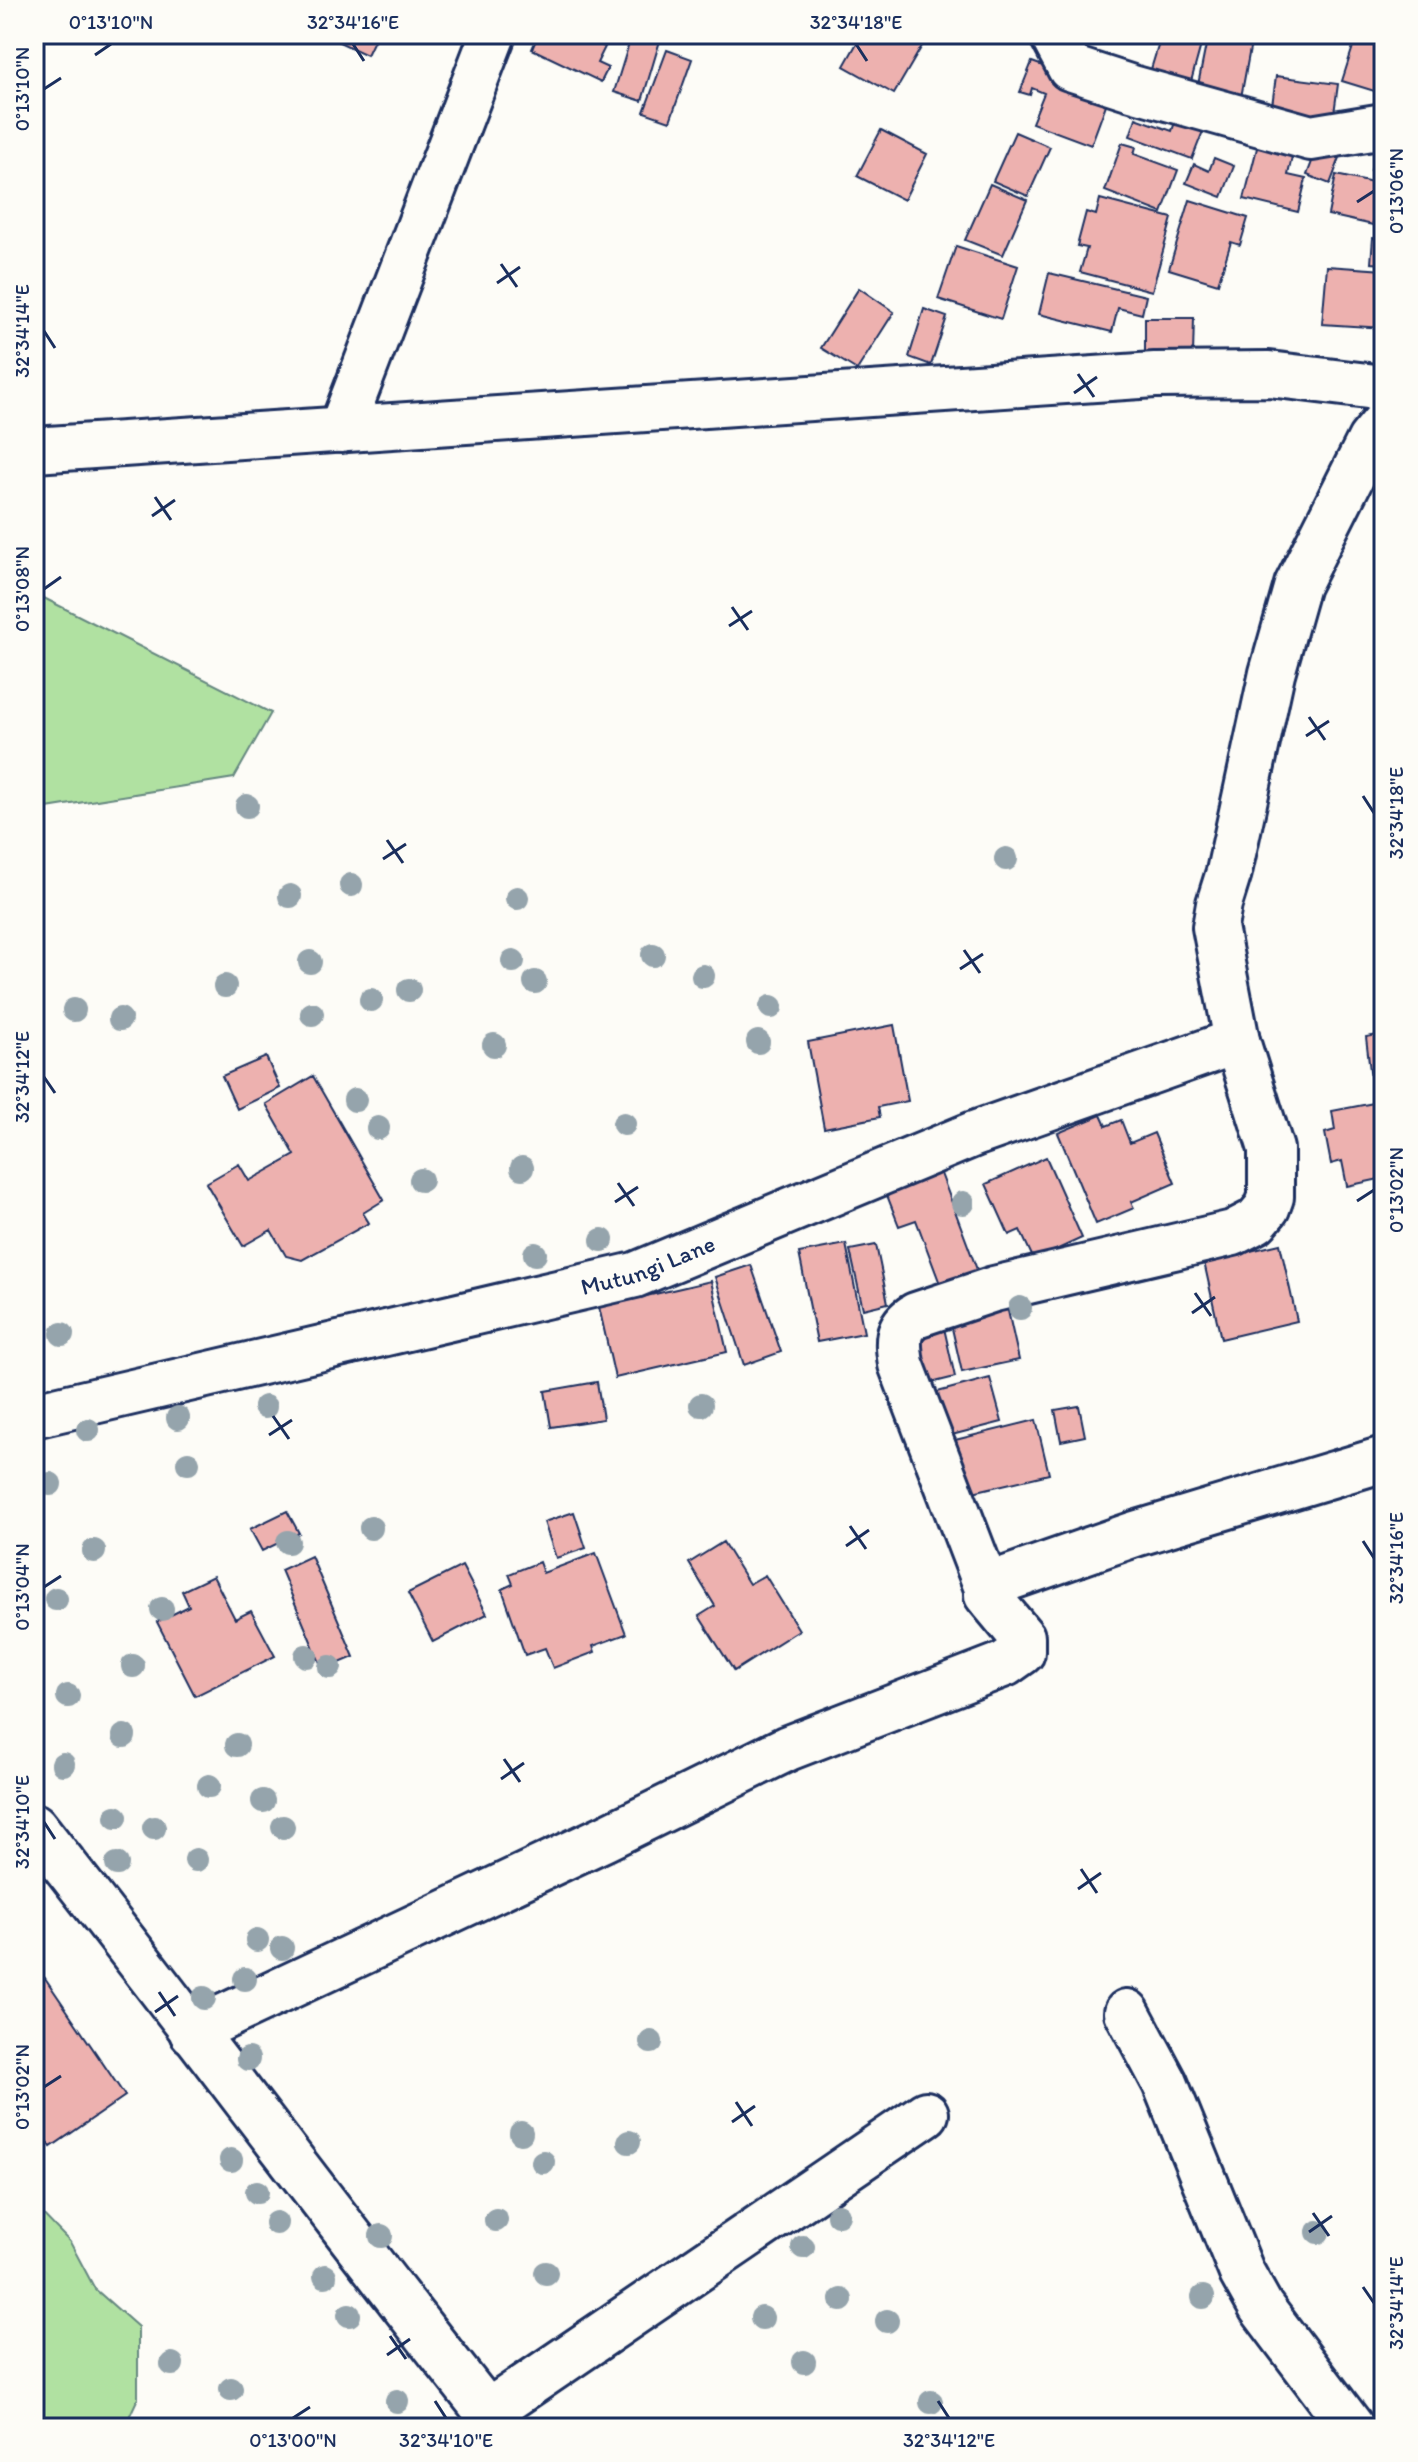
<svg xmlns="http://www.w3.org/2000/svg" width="1418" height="2462" font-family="Itim,sans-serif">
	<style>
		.green { fill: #b0e1a1; stroke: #668880; stroke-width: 2 }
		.building { fill: #edb1af; stroke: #1b2f5e; stroke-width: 2 }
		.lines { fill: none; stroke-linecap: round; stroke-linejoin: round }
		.minor-casing { stroke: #1b2f5e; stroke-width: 50 }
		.minor { stroke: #fdfcf7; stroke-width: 44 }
		.tree { fill: #95a4ac }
		.ticks { fill: none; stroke: #1b2f5e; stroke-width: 3 }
		.labels { text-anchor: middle; stroke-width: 8; stroke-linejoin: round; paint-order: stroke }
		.street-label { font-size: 24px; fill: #1b2f5e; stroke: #fdfcf7 }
		.neatline { fill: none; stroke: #1b2f5e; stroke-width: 3 }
		.ticks-label { font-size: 20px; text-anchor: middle; fill: #1b2f5e }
	</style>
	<rect width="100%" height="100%" fill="#fdfcf7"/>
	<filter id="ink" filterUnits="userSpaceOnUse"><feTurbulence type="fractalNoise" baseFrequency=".0125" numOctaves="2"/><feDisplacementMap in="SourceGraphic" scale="16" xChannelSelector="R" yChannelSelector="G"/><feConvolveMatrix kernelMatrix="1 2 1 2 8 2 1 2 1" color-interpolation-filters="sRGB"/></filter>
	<g filter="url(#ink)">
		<!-- green -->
		<path class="green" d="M34,593L271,713L234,778L34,810Z
			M34,2205L70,2242L95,2289L138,2327V2398L124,2428H34Z"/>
		<!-- building -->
		<path class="building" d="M322,34H377L367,55Z
			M553,34H577L605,47L597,63L608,68L601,82L532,49L538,35L550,40Z
			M632,34H662L642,101L614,92Z
			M862,34H929L894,94L844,66Z
			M1167,34H1204L1187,96L1148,79L1159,43L1164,45Z
			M1357,34H1384V94L1342,81Z
			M1208,35L1251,43L1240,103L1196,95Z
			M667,50L692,59L670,121L644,112Z
			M1032,62L1111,91L1091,145L1032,123L1044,93L1032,88L1030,95L1020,92Z
			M1276,76L1338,84L1333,121L1271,113Z
			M1177,116L1205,126L1192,159L1130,136L1136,118L1172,131Z
			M881,130L927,154L904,200L857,176Z
			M1015,132L1050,147L1028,196L993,181Z
			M1384,140V175L1371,170Z
			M1122,143L1136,147L1134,154L1178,170L1162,213L1105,191Z
			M1258,144L1293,152L1288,175L1306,179L1298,212L1244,199Z
			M1318,146L1341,155L1330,184L1307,175Z
			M1214,158L1234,166L1222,197L1186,183L1194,164L1209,171Z
			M1336,175L1382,185L1373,225L1328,215Z
			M990,184L1027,200L1003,255L965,240Z
			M1100,199L1172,218L1152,291L1080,272L1087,248L1077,246L1086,212L1096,215Z
			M1190,200L1248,218L1240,245L1231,242L1218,284L1169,269Z
			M1373,238L1384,239V264L1371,263Z
			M956,246L1018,266L1001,319L938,299Z
			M1327,266L1384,270V328L1322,324Z
			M1049,273L1146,296L1142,314L1118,308L1112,332L1039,314Z
			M859,288L894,312L857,370L821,348Z
			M924,309L947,317L931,365L909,357Z
			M1145,318H1194L1193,355L1145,354Z
			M894,1025L908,1101L878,1107L880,1117L824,1128L808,1042Z
			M1384,1034V1095L1373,1096L1366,1037Z
			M266,1057L280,1088L237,1109L222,1076Z
			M313,1076L384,1200L363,1213L369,1223L302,1260L286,1256L271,1230L243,1246L206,1183L239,1164L249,1181L295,1155L266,1104Z
			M1384,1101V1178L1347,1186L1342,1161L1331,1164L1325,1133L1335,1130L1332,1111Z
			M1101,1115L1106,1126L1121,1120L1130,1143L1154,1133L1175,1183L1131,1202L1134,1208L1096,1224L1058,1133Z
			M1046,1157L1082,1238L1034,1260L1020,1230L1009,1235L986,1184Z
			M940,1171L979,1275L942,1289L916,1220L899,1226L885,1190Z
			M846,1244L864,1333L817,1342L799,1253Z
			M1280,1244L1297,1321L1221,1339L1204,1262Z
			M876,1245L888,1303L863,1309L850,1250Z
			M751,1265L781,1352L744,1365L715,1277Z
			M711,1281L727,1352L615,1378L599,1307Z
			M1006,1302L1019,1360L962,1372L949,1315Z
			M942,1319L955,1377L927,1384L915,1325Z
			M990,1378L1002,1422L940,1438L930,1394Z
			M597,1382L603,1419L551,1427L545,1391Z
			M1079,1406L1085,1436L1061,1441L1055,1410Z
			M1036,1420L1049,1474L960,1495L947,1442Z
			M287,1511L299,1533L262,1551L250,1529Z
			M574,1512L586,1548L556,1558L544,1522Z
			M723,1542L749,1584L765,1575L799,1630L734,1671L699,1616L715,1606L689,1563Z
			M596,1553L626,1634L593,1646L595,1652L553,1668L545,1648L525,1655L502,1589L513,1584L509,1574L539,1562L543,1573Z
			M311,1556L354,1657L323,1670L281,1570Z
			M462,1566L487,1614L433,1642L408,1593Z
			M213,1576L235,1619L251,1611L275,1656L195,1696L157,1622L189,1606L182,1591Z
			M45,1978L125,2096L51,2147L34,2122V1986Z"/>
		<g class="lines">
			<defs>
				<g id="minor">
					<path d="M1052,34L1070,68L1132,88L1311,138L1384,126"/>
					<path d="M341,430L493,34"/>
					<path d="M34,450L1155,375L1269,374L1384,388"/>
					<path id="s1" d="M34,1415L635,1275L974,1134L1237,1041"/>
					<path d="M987,1588L901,1364C898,1343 895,1327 916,1315L994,1289L1233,1233L1256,1221L1267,1208L1271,1197V1149L1237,1041L1215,927L1219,904L1229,872L1272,673L1297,585L1370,440L1384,423"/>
					<path d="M34,1826C191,2025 342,2230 500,2428"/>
					<path d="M1127,2012L1165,2083L1242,2273L1261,2307L1352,2428"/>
					<path d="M192,2032L605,1838L788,1748L1005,1664L1022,1652V1637L987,1595V1588L992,1584L1135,1534L1384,1459"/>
					<path d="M488,2412L926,2114"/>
				</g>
			</defs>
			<!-- minor casing -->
			<use href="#minor" class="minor-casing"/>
			<!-- minor -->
			<use href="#minor" class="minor"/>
		</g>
		<!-- trees -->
		<g class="tree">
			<circle cx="247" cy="806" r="12"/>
			<circle cx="1006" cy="859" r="12"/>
			<circle cx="351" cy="885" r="12"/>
			<circle cx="290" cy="896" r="12"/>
			<circle cx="517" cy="898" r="12"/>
			<circle cx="653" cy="955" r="12"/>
			<circle cx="513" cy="961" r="12"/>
			<circle cx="310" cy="962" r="12"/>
			<circle cx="703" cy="976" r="12"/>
			<circle cx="535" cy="982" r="12"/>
			<circle cx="225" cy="986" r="12"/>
			<circle cx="409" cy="990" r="12"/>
			<circle cx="371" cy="1000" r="12"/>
			<circle cx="771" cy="1007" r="12"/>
			<circle cx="74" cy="1010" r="12"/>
			<circle cx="312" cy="1014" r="12"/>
			<circle cx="120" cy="1019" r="12"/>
			<circle cx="758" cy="1042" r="12"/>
			<circle cx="494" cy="1045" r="12"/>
			<circle cx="355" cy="1100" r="12"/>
			<circle cx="624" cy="1124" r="12"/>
			<circle cx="378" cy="1128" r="12"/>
			<circle cx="522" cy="1168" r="12"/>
			<circle cx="421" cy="1180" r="12"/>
			<circle cx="963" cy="1203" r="12"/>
			<circle cx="602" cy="1240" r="12"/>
			<circle cx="535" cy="1254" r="12"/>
			<circle cx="1020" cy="1308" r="12"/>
			<circle cx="62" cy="1334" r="12"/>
			<circle cx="701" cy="1405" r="12"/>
			<circle cx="265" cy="1407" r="12"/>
			<circle cx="178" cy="1418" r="12"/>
			<circle cx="88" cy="1430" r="12"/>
			<circle cx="188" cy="1463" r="12"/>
			<circle cx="50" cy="1484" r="12"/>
			<circle cx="371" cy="1528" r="12"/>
			<circle cx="288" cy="1542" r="12"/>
			<circle cx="94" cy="1551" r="12"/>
			<circle cx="56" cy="1599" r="12"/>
			<circle cx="162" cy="1609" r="12"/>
			<circle cx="306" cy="1656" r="12"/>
			<circle cx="133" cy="1666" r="12"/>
			<circle cx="330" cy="1667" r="12"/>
			<circle cx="68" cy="1696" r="12"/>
			<circle cx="124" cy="1736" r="12"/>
			<circle cx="237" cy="1745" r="12"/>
			<circle cx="63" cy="1764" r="12"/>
			<circle cx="209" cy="1786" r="12"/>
			<circle cx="263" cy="1801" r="12"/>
			<circle cx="116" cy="1817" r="12"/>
			<circle cx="283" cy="1827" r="12"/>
			<circle cx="154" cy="1828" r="12"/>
			<circle cx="196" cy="1860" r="12"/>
			<circle cx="117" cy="1864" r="12"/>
			<circle cx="257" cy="1940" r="12"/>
			<circle cx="282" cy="1948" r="12"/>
			<circle cx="245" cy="1979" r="12"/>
			<circle cx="204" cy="1998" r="12"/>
			<circle cx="651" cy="2042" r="12"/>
			<circle cx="248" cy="2059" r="12"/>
			<circle cx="521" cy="2133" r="12"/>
			<circle cx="629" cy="2142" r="12"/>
			<circle cx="231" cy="2160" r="12"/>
			<circle cx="543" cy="2162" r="12"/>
			<circle cx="257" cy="2192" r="12"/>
			<circle cx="838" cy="2215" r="12"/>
			<circle cx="496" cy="2220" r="12"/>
			<circle cx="276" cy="2223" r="12"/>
			<circle cx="1318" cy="2232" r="12"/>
			<circle cx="381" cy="2236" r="12"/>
			<circle cx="803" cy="2247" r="12"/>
			<circle cx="546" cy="2273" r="12"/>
			<circle cx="325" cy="2276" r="12"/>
			<circle cx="1203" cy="2297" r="12"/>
			<circle cx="841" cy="2300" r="12"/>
			<circle cx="349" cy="2315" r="12"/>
			<circle cx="762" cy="2318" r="12"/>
			<circle cx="887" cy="2321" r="12"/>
			<circle cx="804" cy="2362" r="12"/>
			<circle cx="172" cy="2364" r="12"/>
			<circle cx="231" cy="2389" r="12"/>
			<circle cx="397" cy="2401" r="12"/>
			<circle cx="931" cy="2402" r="12"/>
		</g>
	</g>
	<!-- ticks -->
	<path class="ticks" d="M353,44L364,61M856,44L867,61M95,55L111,44M44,89L61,78M1357,202L1374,191M501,264L517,287M497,283L520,267M44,331L55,348M1078,374L1094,397M1074,393L1097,377M155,497L171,520M152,516L175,500M44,589L61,577M732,607L748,630M729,626L752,611M1309,717L1325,740M1306,736L1329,721M1363,796L1374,813M387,840L403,863M383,859L406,844M964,950L980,973M960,969L983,954M44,1077L55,1093M618,1183L634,1206M1357,1201L1374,1190M615,1202L638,1187M1195,1293L1211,1316M1192,1313L1215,1297M273,1416L289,1439M269,1435L292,1420M850,1526L866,1549M1363,1541L1374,1558M846,1546L869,1530M44,1587L61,1576M504,1759L520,1782M501,1779L524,1763M44,1822L55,1839M1081,1869L1097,1893M1078,1889L1101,1873M159,1992L175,2016M155,2012L178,1996M44,2087L61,2076M736,2102L752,2126M732,2122L755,2106M1313,2213L1329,2236M1309,2232L1332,2216M1363,2287L1374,2303M390,2336L406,2359M387,2355L410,2339M435,2401L446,2418M938,2401L949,2418M293,2418L310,2407"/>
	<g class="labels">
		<!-- street labels -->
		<g class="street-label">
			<text dy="8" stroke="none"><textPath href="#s1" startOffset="632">Mutungi Lane</textPath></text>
		</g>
	</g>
	<!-- margin -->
	<rect width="1418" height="2462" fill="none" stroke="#fdfcf7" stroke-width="88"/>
	<rect x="44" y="44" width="1330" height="2374" class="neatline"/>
	<g class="ticks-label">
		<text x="111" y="29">0°13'10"N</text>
		<text x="353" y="29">32°34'16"E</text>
		<text x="856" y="29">32°34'18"E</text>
		<text transform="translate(22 89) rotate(-90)" y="7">0°13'10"N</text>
		<text transform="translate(1396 191) rotate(-90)" y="7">0°13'06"N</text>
		<text transform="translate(22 331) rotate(-90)" y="7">32°34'14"E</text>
		<text transform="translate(22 589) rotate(-90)" y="7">0°13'08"N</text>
		<text transform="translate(1396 813) rotate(-90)" y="7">32°34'18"E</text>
		<text transform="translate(22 1077) rotate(-90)" y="7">32°34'12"E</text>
		<text transform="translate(1396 1190) rotate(-90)" y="7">0°13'02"N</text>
		<text transform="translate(1396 1558) rotate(-90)" y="7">32°34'16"E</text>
		<text transform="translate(22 1587) rotate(-90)" y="7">0°13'04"N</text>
		<text transform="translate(22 1822) rotate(-90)" y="7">32°34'10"E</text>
		<text transform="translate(22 2087) rotate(-90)" y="7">0°13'02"N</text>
		<text transform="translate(1396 2303) rotate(-90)" y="7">32°34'14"E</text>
		<text x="293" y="2447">0°13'00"N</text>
		<text x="446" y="2447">32°34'10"E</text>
		<text x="949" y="2447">32°34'12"E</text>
	</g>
</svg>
